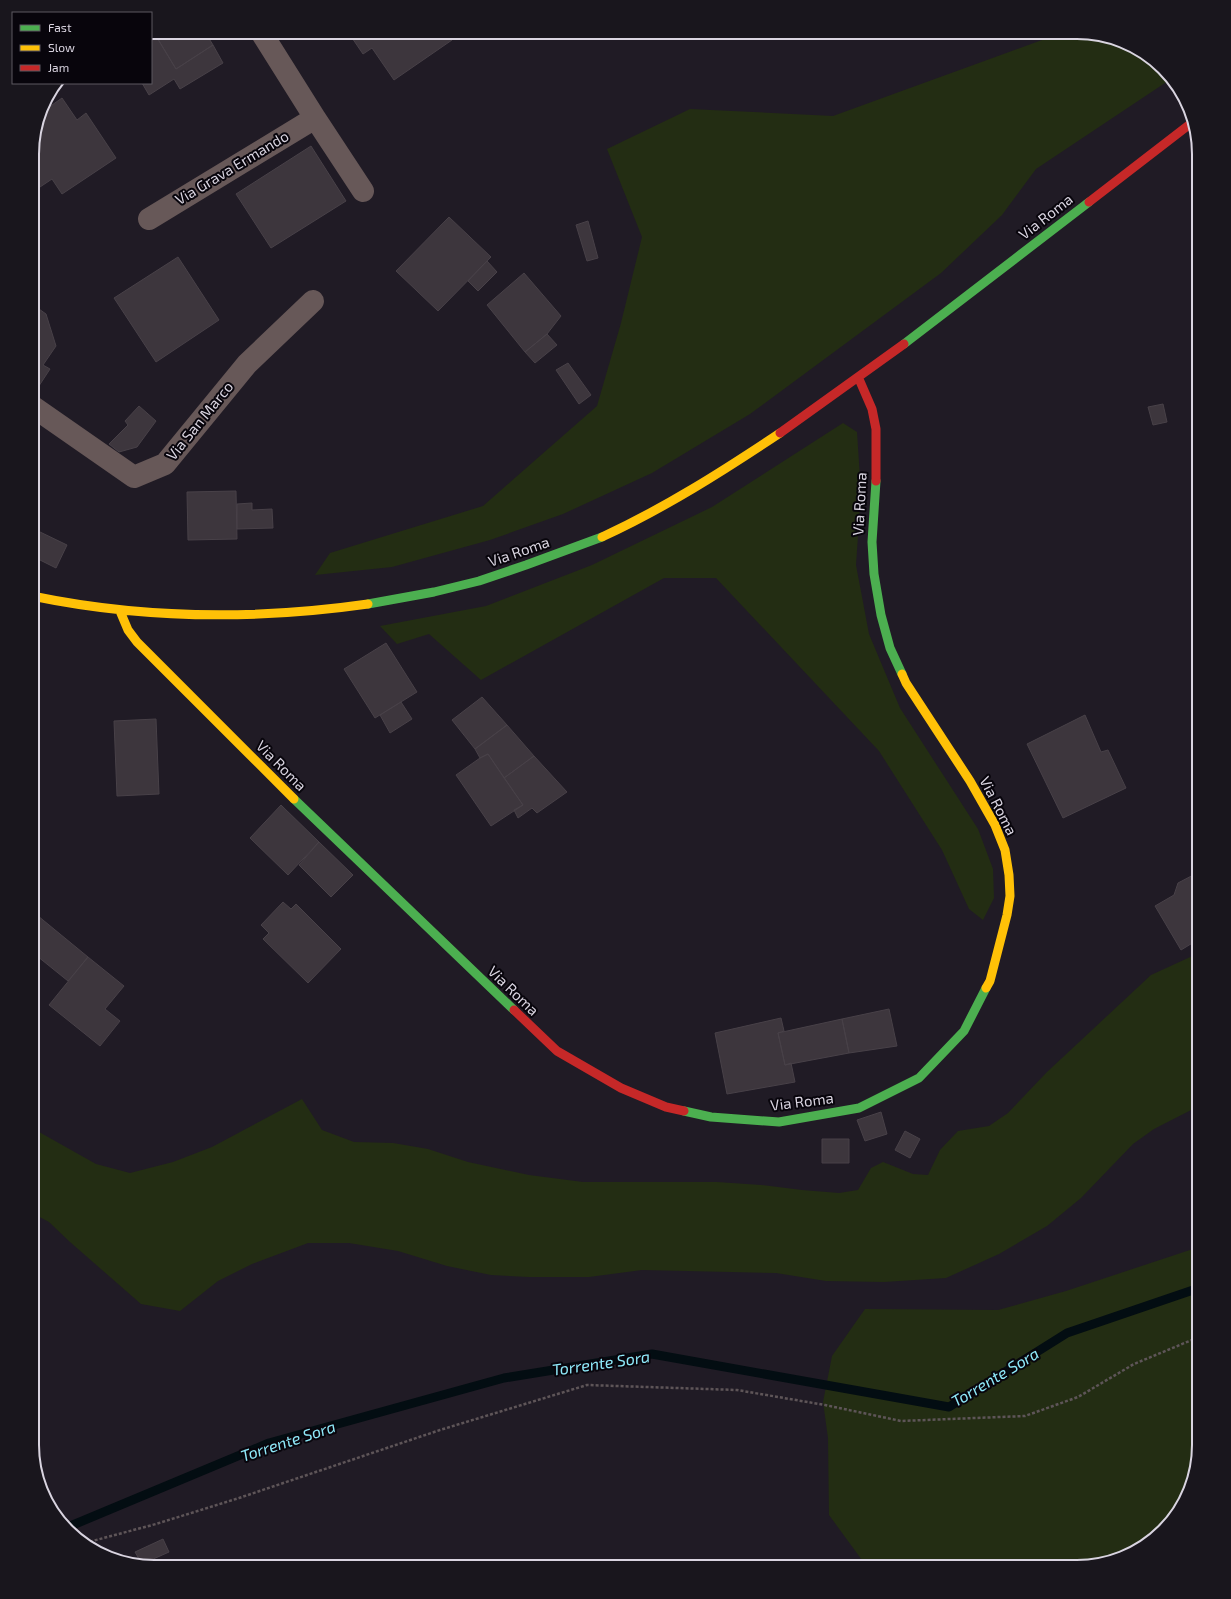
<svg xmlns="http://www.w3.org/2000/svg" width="1231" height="1599" font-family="'Exo 2',sans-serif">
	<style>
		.green { fill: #232d13 }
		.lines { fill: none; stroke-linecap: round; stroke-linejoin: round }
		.stream { stroke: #030d12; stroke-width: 9 }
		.building { fill: #3d363d; stroke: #484148 }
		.path { stroke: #5e5558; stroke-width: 2.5; stroke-dasharray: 3 2; stroke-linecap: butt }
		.street { stroke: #675858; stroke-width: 22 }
		.fast { stroke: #4caf50; stroke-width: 9 }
		.slow { stroke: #ffc107; stroke-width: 9 }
		.jam { stroke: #c62828; stroke-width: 9 }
		.labels { text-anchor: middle; stroke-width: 4; stroke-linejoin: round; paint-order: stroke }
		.street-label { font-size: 15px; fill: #d9d4e0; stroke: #08050c }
		.water-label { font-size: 16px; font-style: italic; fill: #8feafa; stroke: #08050c }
		.rim { fill: none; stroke: #d9d4e0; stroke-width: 2 }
	</style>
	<rect width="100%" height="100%" fill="#201b25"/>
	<!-- green -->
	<path class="green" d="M1064,32H1084L1138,48L1171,79L1036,169L1002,215L941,273L750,414L652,473L563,514L490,540L392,567L315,575L330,553L483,506L597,406L621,323L642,237L607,149L690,109L833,116Z
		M843,423L857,432L861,493L856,565L869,634L900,708L978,829L993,869L994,898L983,920L969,909L942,850L879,751L716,578H664L481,680L429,634L397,644L380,626L486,606L592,565L712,507Z
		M1199,953V1106L1154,1129L1133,1144L1081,1198L1047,1226L999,1254L946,1278L884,1282L826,1281L776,1273L642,1270L589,1277H529L491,1275L447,1266L398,1251L349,1243H308L252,1264L218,1281L180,1311L141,1304L70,1242L49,1222L32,1213V1128L96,1164L130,1173L173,1162L212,1147L302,1099L322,1130L354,1142L393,1143L428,1149L468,1162L529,1175L583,1182H717L761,1185L802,1190L839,1193L858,1190L871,1168L883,1162L913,1174L928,1175L940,1150L958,1131L989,1126L1008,1113L1047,1072L1151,975Z
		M1199,1247V1445L1183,1506L1144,1547L1109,1563L1077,1567H867L829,1515L828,1438L823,1402L832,1356L865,1309L998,1310L1066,1291Z"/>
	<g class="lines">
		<!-- stream -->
		<path class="stream" d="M68,1527L269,1443L504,1378L652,1354L949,1407L1067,1333L1199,1288"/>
	</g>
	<!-- building -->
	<path class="building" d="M162,32H205L213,45L176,69L156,36Z
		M348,32H446L452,40L394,80L372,48L363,54Z
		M156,36L176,69L213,45L223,63L180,89L174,79L149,95L142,83H151V39Z
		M62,98L77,120L86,113L116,158L62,194L52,179L34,191L32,189V146L42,112Z
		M311,146L346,201L271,248L236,194Z
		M449,217L491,257L438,311L396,271Z
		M588,221L598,258L587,261L576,225Z
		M178,257L219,320L156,362L114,298Z
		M487,261L497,272L478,291L468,281Z
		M524,273L561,316L547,334L525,352L487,305Z
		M32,304L46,314L56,346L43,365L50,369L35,392L32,391Z
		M547,334L557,345L535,363L525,352Z
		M568,363L591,395L579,404L556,370Z
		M1163,404L1167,422L1153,425L1148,407Z
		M139,406L156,421L137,447L119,452L109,444L128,425L125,421Z
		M236,491L237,539L188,540L187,492Z
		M252,503V510L272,509L273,528L237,529V504Z
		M32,528L38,531L32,546Z
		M38,531L67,545L56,568L32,556V546Z
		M386,643L417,692L375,718L344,669Z
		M482,697L507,725L475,749L452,720Z
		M401,702L412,719L390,733L380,715Z
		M1085,715L1101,752L1108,750L1126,788L1063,818L1027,744Z
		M156,719L159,794L117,796L114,721Z
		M507,725L534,756L504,778L488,754L480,758L475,749Z
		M488,754L523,805L491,826L456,775L480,758Z
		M534,756L567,792L537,813L532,808L518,818L514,810L523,805L504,778Z
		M281,805L319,842L288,875L250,838Z
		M319,842L353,875L331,897L299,865Z
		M1199,872V939L1181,950L1155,906L1174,895L1178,883Z
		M283,902L291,909L296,904L341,949L308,983L263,939L269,933L261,925Z
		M32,911L88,957L68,981L32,952Z
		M88,957L124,986L105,1009L120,1021L100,1046L49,1005Z
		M889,1009L897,1046L849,1053L842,1019Z
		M781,1018L784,1031L778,1033L785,1065L791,1063L795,1082L727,1094L715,1033Z
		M842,1019L849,1053L785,1065L778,1033Z
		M881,1112L887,1134L865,1141L857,1120Z
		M905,1131L920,1139L910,1158L895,1150Z
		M822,1139H849V1163H822Z
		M163,1539L169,1552L142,1564L135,1552Z"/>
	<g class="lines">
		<!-- path -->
		<path class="path" d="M85,1543L156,1524L239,1498L440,1430L587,1385L737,1390L825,1405L901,1421L1025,1416L1078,1397L1134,1364L1199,1337"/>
		<!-- street -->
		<path class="street" d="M315,118L363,191
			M149,219L315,118L261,32
			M32,406L134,477L165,464L247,364L313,301"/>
		<!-- fast -->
		<path class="fast" d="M904,344L1089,202
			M876,481L872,542L874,574L881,615L890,648L902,674
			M368,604L434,592L479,581L526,565L602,537
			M294,799L514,1010
			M684,1111L711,1117L779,1122L859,1108L919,1078L964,1031L986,988"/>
		<!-- slow -->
		<path class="slow" d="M602,537C665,508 723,471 780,433
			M32,596C143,619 256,620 368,604
			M120,611L128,630L137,642L294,799
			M902,674L906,683L970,781L995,825L1005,850L1009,875L1010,896L1007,915L990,981L986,988"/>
		<!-- jam -->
		<path class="jam" d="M1089,202L1194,121
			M859,379L872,409L876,429V481
			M780,433L904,344
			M514,1010L557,1051L621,1088L666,1107L684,1111"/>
	</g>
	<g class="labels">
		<!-- street labels -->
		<g class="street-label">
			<text transform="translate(232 168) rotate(-31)" y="5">Via Grava Ermando</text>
			<text transform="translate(1046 217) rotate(-38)" y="5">Via Roma</text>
			<text transform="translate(200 421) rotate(-51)" y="5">Via San Marco</text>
			<text transform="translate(860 504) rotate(-87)" y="5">Via Roma</text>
			<text transform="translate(519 552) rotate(-19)" y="5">Via Roma</text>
			<text transform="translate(281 766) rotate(45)" y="5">Via Roma</text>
			<text transform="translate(998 806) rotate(63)" y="5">Via Roma</text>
			<text transform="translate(513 991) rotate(44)" y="5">Via Roma</text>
			<text transform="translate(802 1102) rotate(-7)" y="5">Via Roma</text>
		</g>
		<!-- water labels -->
		<g class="water-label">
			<text transform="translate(601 1363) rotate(-8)" y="6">Torrente Sora</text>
			<text transform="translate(995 1377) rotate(-31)" y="6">Torrente Sora</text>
			<text transform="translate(288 1441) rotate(-18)" y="6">Torrente Sora</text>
		</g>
	</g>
	<!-- crop -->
	<path d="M0 0H1231V1599H0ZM154 39H1077A115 115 0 0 1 1192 154V1445A115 115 0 0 1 1077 1560H154A115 115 0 0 1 39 1445V154A115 115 0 0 1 154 39Z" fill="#19161d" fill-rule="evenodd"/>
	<path class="rim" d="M154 39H1077A115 115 0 0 1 1192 154V1445A115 115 0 0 1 1077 1560H154A115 115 0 0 1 39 1445V154A115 115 0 0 1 154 39Z"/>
	<!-- legend -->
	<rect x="12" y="12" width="140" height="72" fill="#08050c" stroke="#5c5861"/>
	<rect x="20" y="25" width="20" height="6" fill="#4caf50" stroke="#5c5861"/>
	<text x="48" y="32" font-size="12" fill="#d9d4e0">Fast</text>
	<rect x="20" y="45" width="20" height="6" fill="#ffc107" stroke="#5c5861"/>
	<text x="48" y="52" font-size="12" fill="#d9d4e0">Slow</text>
	<rect x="20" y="65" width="20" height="6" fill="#c62828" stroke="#5c5861"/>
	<text x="48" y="72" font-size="12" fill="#d9d4e0">Jam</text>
</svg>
